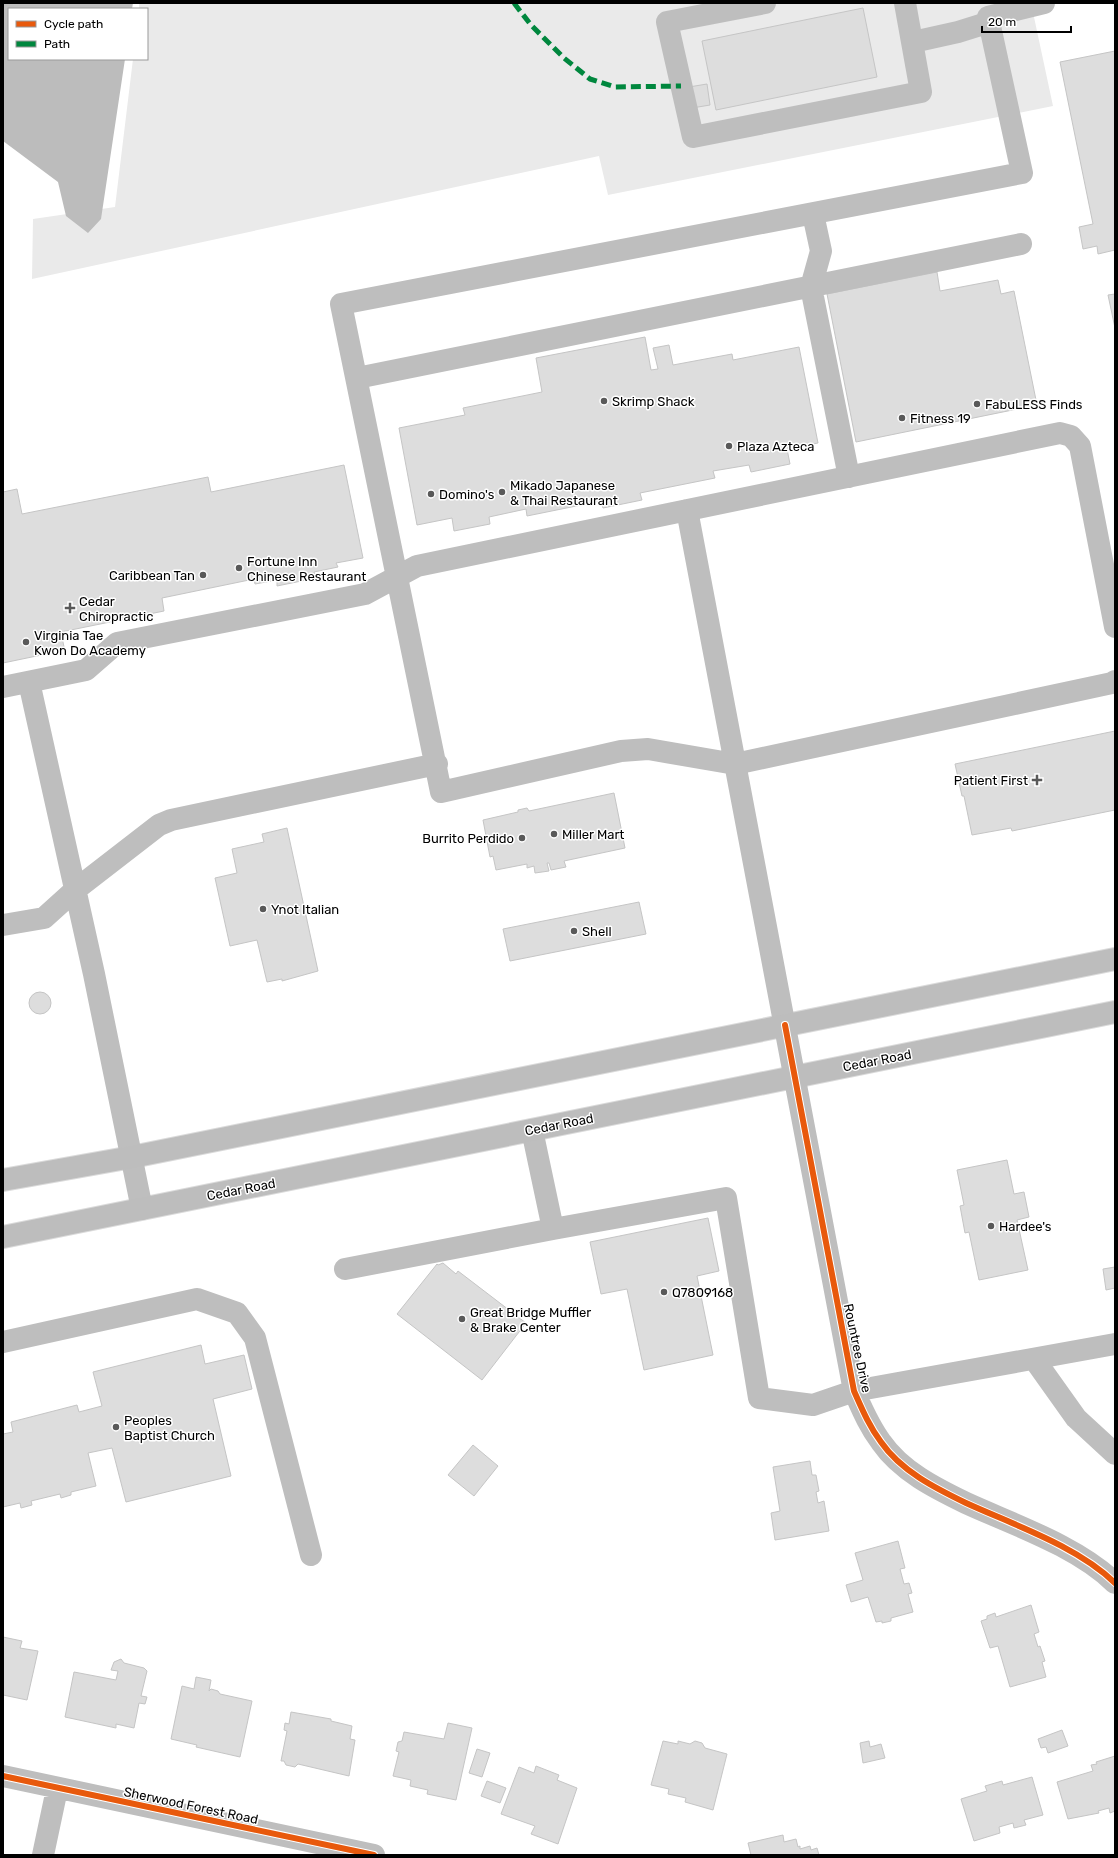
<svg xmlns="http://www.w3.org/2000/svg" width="1118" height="1858" font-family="Rubik,sans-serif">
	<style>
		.green { fill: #eaeaea }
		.water { fill: #bcbcbc }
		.building { fill: #ddd; stroke: #c5c5c5 }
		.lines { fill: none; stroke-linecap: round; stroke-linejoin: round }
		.major-casing { stroke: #dbdbdb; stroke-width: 24 }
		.minor { stroke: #bebebe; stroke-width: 22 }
		.major { stroke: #bdbdbd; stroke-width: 22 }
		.quiet { stroke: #00873e; stroke-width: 5; stroke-dasharray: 10 5; stroke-linecap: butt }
		.cycleway-casing { stroke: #fff; stroke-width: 8 }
		.cycleway { stroke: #e8590c; stroke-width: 6 }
		.poi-dot { fill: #595959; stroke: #fff; stroke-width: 1.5 }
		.labels { text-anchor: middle; stroke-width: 3; stroke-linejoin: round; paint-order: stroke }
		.poi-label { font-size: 13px; fill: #000; stroke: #fff; text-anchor: start }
		.street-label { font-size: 13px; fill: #000; stroke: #fff }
	</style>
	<rect width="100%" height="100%" fill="#fff"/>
	<!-- green -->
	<path class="green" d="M139,3H1031L1053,106L608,195L599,156L32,279L33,219L115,207L133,59H147V9H139Z"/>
	<!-- water -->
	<path class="water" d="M3,3H133L132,9H9V59H125L101,219L88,233L66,216L58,182L3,141Z"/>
	<!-- building -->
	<path class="building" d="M863,8L877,77L716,110L702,41Z
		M1115,51V250L1098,254L1097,246L1083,249L1079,227L1093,224L1060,62Z
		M707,84L710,105L692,108L689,87Z
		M937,272L940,291L998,280L1001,294L1014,291L1037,405L856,442L827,294Z
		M1115,294V328L1108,295Z
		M645,337L651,370L658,369L653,348L669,345L673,365L732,354L733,360L799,347L818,443L787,449L790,464L751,472L749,465L713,471L715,478L640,493L642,500L603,508L601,501L527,516L526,509L489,517L490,524L454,531L452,518L417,525L399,428L465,415L463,408L542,392L536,358Z
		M344,465L363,558L336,563L338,567L314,572L316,578L277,586V580L255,584L254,579L162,598L164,611L61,632L64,647L50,650L51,653L3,663V492L17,489L22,514L208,477L211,492Z
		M1115,731V810L1012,831L1011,828L972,835L964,796H962L955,764Z
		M614,793L625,848L564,861L566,867L551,870L549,863H547L549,871L535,873L534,866L527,868V864L496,870L493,856L490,857L483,820L518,812V810L527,808L529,811Z
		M287,828L318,971L282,981V979L267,982L257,940L230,946L215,878L237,873L232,849L264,842L262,834Z
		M639,902L646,934L510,961L503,929Z
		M29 1003a11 11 0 1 1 22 0a11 11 0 1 1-22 0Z
		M1007,1160L1014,1194L1024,1192L1029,1217L1017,1220L1028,1270L979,1280L969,1232L965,1233L960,1206L964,1205L957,1170Z
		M708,1218L719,1271L697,1276L713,1355L644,1370L627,1289L601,1294L590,1242Z
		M443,1263L456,1274L458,1271L526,1323L482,1380L397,1314L437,1264L438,1265Z
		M1115,1267V1288L1106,1290L1103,1269Z
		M201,1345L205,1364L244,1355L252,1389L213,1399L231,1476L126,1502L112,1448L88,1453L96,1486L71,1492V1495L61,1498L60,1494L31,1501L32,1505L21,1508L20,1503L3,1507V1434L13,1432L11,1422L77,1405L79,1412L102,1406L93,1372Z
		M473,1445L498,1466L474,1496L448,1475Z
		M810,1461L812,1475H816L819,1491L816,1492L818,1503L824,1501L829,1531L775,1540L771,1513L780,1511L773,1467Z
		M898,1541L905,1568L900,1569L904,1584L909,1583L912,1593L908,1594L913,1612L891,1618V1621L882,1623V1621L876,1622L868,1597L851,1602L846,1585L863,1580L855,1553Z
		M1031,1605L1039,1632L1034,1634L1038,1647L1040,1646L1045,1661L1042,1662L1046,1677L1010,1687L998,1646L990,1648L981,1621L987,1619V1616L995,1613L996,1617Z
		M3,1637L22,1641L20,1648L38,1651L27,1700L3,1695Z
		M121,1659L124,1663L144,1668L147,1671L141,1696L147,1697L145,1704L139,1703L134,1728L116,1724V1728L65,1717L74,1672L116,1680L118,1671L111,1670L114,1662Z
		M196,1677L211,1680L209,1691L211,1689L218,1691L220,1694L252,1701L240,1757L196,1747L197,1745L171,1739L182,1686L194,1689Z
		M291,1712L331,1719V1721L352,1726L350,1739L355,1740L349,1776L298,1764L295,1767L286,1765L284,1761H281L287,1731L284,1730L285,1723L289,1724Z
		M448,1723L472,1728L456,1800L427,1794L428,1790L410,1786L411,1780L393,1776L399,1752L396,1751L398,1742L402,1741L404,1732L444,1739Z
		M1062,1730L1068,1746L1048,1753L1046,1747L1041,1748L1038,1739Z
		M663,1741L678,1744V1741L690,1744L695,1741L702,1743L705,1748L727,1754L713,1810L685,1802L686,1798L668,1794L669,1789L651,1785Z
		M869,1741L870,1747L881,1744L885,1758L863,1763L860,1743Z
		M477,1749L490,1753L482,1777L469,1773Z
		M1115,1756V1811L1110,1813L1109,1808L1098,1811L1099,1813L1068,1819L1057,1782L1093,1771L1091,1765L1097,1764L1096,1762Z
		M536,1766L559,1775L557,1780L577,1788L558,1844L531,1834L535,1826L501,1814L519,1767L534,1773Z
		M1032,1777L1043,1815L1024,1820L1026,1825L1014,1828L1013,1823L999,1827L1000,1833L974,1841L961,1799L987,1791L985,1786L1002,1781L1003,1785Z
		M487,1781L506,1788L500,1803L481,1796Z
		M783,1835L784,1842L796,1839L798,1847L800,1846V1849L810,1846L811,1850L817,1848L819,1855H751L748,1843Z"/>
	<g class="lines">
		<defs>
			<path id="major" d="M3,1180L132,1157L1115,959
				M3,1237L1115,1012"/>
		</defs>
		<!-- major casing -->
		<use href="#major" class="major-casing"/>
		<!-- minor -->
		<path class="minor" d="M765,3L667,22L693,137L921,92L905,3
			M1044,3L988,17L1022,173L341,304L441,792L621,751L648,749L735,764L1112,683L1115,681
			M913,42L958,32L990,22
			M813,214L821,251L811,287L849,477
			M357,378L1021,244
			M687,510L854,1391C862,1409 869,1426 881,1442C901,1471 935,1488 966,1503C1014,1525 1077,1546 1115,1583
			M29,682L94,974L142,1209
			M3,687L86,670L117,643L365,594L417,566L1060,433L1071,436L1080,446L1115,627
			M3,925L44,918L75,890L159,825L171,820L437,764
			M553,1229L726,1198L759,1398L813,1405L854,1391L1115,1344
			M345,1269L553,1229L532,1130
			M3,1342L197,1299L237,1313L255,1338L311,1555
			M1034,1359L1076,1418L1115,1454
			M3,1776L374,1855
			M43,1855L57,1789"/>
		<!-- major -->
		<use href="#major" class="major"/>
		<!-- quiet -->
		<path class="quiet" d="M514,3L531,25L564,58L590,79L615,87L681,86"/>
		<defs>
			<path id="cycleway" d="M785,1025L854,1391C862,1409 869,1426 881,1442C901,1471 935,1488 966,1503C1014,1525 1077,1546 1115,1583
				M3,1776L374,1855"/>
		</defs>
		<!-- cycleway casing -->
		<use href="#cycleway" class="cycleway-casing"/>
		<!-- cycleway -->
		<use href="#cycleway" class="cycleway"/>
	</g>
	<!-- markers -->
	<g class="poi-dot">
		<circle cx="604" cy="401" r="4"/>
		<circle cx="977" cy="404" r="4"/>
		<circle cx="902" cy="418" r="4"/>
		<circle cx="729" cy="446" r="4"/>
		<circle cx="502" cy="492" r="4"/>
		<circle cx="431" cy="494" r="4"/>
		<circle cx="239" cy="568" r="4"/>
		<circle cx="203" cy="575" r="4"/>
		<path d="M68 602h4v4h4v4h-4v4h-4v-4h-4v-4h4z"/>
		<circle cx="26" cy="642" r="4"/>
		<path d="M1035 774h4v4h4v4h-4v4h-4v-4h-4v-4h4z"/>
		<circle cx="554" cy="834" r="4"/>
		<circle cx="522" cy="838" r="4"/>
		<circle cx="263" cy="909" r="4"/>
		<circle cx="574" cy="931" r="4"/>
		<circle cx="991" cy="1226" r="4"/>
		<circle cx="664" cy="1292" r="4"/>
		<circle cx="462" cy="1319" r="4"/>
		<circle cx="116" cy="1427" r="4"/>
	</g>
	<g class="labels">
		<!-- poi labels -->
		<g class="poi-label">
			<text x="612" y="406">Skrimp Shack</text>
			<text x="985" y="409">FabuLESS Finds</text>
			<text x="910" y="423">Fitness 19</text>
			<text x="737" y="451">Plaza Azteca</text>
			<text x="510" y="490">Mikado Japanese<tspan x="510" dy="15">&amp; Thai Restaurant</tspan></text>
			<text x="439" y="499">Domino's</text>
			<text x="247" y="566">Fortune Inn<tspan x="247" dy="15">Chinese Restaurant</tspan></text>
			<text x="195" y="580" text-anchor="end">Caribbean Tan</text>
			<text x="79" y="606">Cedar<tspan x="79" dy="15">Chiropractic</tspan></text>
			<text x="34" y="640">Virginia Tae<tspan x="34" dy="15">Kwon Do Academy</tspan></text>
			<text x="1028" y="785" text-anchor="end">Patient First</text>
			<text x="562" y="839">Miller Mart</text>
			<text x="514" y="843" text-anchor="end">Burrito Perdido</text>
			<text x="271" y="914">Ynot Italian</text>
			<text x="582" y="936">Shell</text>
			<text x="999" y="1231">Hardee's</text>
			<text x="672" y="1297">Q7809168</text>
			<text x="470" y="1317">Great Bridge Muffler<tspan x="470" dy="15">&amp; Brake Center</tspan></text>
			<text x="124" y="1425">Peoples<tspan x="124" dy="15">Baptist Church</tspan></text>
		</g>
		<!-- street labels -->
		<g class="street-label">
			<text transform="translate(877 1060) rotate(-11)" y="5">Cedar Road</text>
			<text transform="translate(559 1124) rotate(-11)" y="5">Cedar Road</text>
			<text transform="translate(241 1189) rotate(-11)" y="5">Cedar Road</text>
			<text transform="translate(858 1348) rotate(78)" y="5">Rountree Drive</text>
			<text transform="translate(191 1805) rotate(12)" y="5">Sherwood Forest Road</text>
		</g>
	</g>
	<!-- border -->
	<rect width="1118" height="1858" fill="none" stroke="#000000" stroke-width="8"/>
	<!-- legend -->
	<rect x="8" y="8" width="140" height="52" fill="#ffffff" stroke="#999999"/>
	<rect x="16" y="21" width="20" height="6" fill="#e8590c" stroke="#999999"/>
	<text x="44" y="28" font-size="12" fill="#000000">Cycle path</text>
	<rect x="16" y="41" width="20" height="6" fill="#00873e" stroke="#999999"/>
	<text x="44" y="48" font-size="12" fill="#000000">Path</text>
	<!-- scale -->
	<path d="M982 26v6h89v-6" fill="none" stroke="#000000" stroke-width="2"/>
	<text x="988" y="26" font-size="12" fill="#000000" stroke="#ffffff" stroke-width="3" paint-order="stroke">20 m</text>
</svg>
